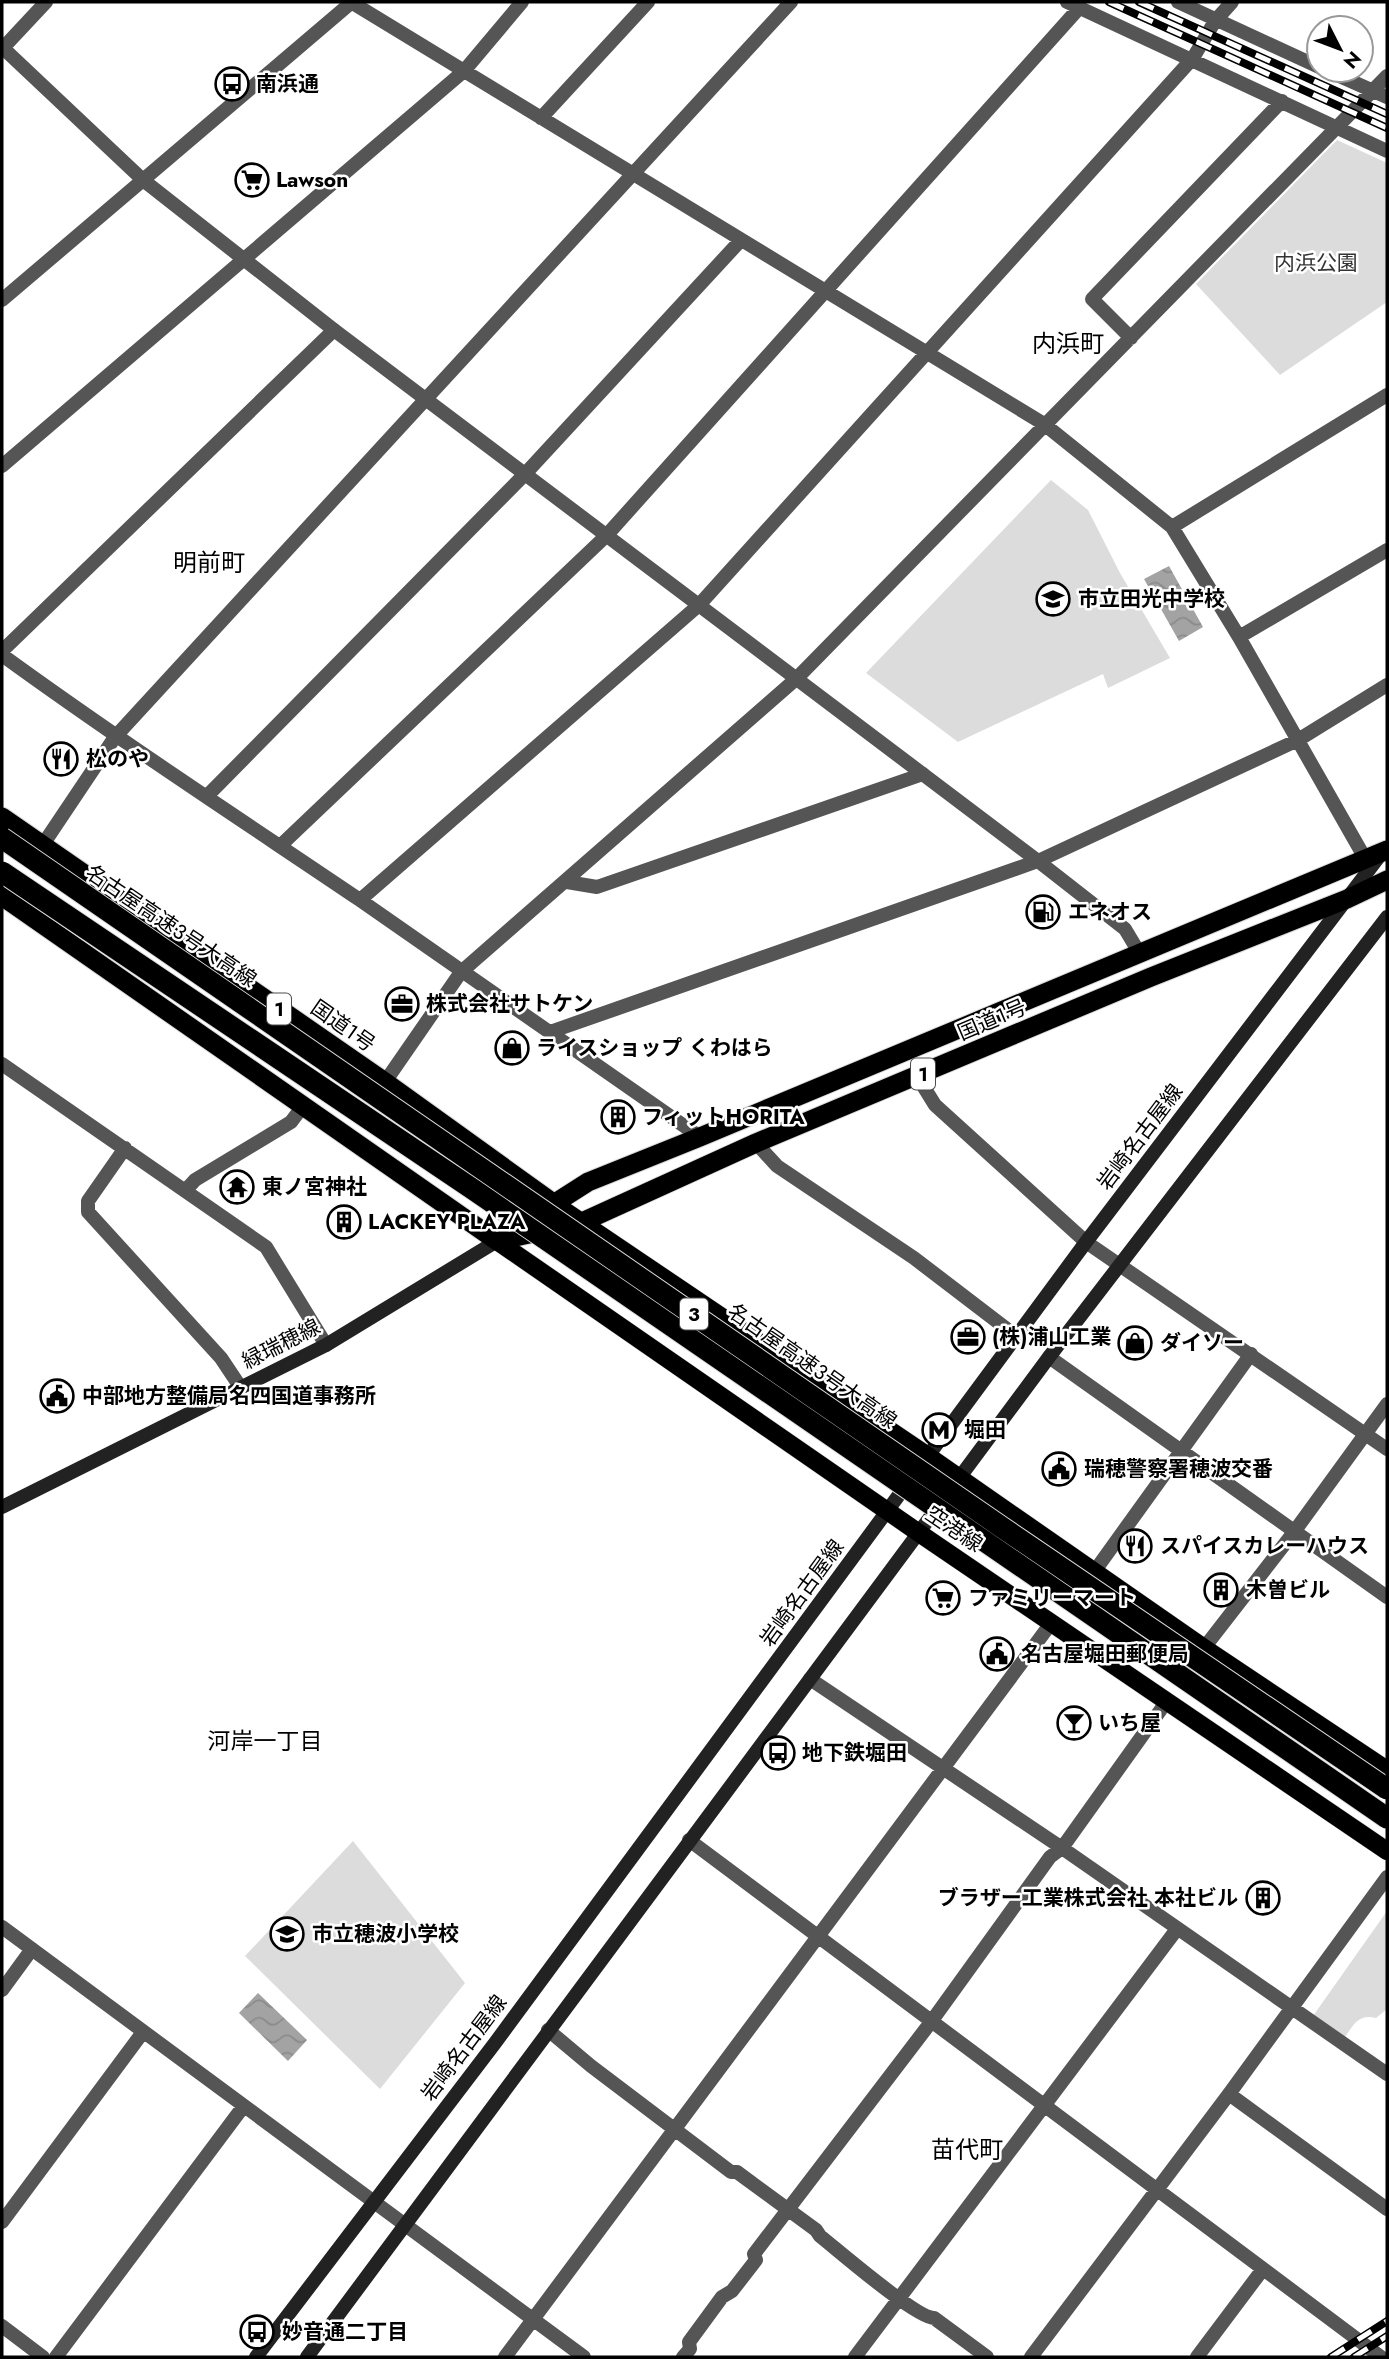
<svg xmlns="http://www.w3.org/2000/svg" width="1389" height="2359" font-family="Jost,'Noto Sans JP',sans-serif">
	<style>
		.park { fill: #dcdcdc }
		.water { fill: url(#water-waves) }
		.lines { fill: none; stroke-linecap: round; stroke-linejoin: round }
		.primary-casing { stroke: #dbdbdb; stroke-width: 19 }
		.trunk-casing { stroke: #dbdbdb; stroke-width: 21 }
		.minor { stroke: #555; stroke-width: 14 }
		.tertiary { stroke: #555; stroke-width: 14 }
		.secondary { stroke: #222; stroke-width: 14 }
		.primary { stroke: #000; stroke-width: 18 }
		.trunk { stroke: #000; stroke-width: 19 }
		.rail-casing { stroke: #000; stroke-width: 8 }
		.rail { stroke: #fff; stroke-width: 5; stroke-dasharray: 16; stroke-linecap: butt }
		.motorway-bridge-casing { stroke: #dbdbdb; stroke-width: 23; stroke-linecap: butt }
		.motorway-bridge { stroke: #000; stroke-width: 21 }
		.labels { text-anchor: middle; stroke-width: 5; stroke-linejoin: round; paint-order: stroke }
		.shield { fill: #fff; stroke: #4c4c4c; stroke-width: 2 }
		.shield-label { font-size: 19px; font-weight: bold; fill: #000 }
		.poi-label { font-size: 21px; font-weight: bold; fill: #000; stroke: #fff; text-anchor: start }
		.park-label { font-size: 21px; fill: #333; stroke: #fff }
		.street-label { font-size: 21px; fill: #000; stroke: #fff }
		.neighbourhood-label { font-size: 23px; fill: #000; stroke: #fff }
		.quarter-label { font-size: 24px; fill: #000; stroke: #fff }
	</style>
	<defs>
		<pattern id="water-waves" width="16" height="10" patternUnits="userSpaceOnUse" patternTransform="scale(1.75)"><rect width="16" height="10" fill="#a3a3a3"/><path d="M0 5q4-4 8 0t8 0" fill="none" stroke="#8b8b8b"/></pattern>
	</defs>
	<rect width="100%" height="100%" fill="#fff"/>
	<!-- park -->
	<path class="park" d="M1337,140L1387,163V302L1280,375L1196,284Z
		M1051,480L1088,510L1120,573L1170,658L1108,688L1103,674L958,742L866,673Z
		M353,1841L465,1983L380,2089L245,1956Z
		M1387,1911V2009L1376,2018C1359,2014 1354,2024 1345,2037L1313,2016Z"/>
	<!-- water -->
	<path class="water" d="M1169,566L1203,627L1179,641L1144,579Z
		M258,1993L307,2040L288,2061L239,2013Z"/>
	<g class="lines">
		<defs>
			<path id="primary" d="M553,1203L928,1456L1204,1648L1387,1770
				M497,1241L919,1533L1387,1851"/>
			<path id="trunk" d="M2,817L385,1082L553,1203
				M2,896L497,1241L580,1223L756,1143L1151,977L1347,899L1387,880
				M530,1219L588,1182L700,1137L1387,850"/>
		</defs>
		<!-- primary casing -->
		<use href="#primary" class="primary-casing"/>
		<!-- trunk casing -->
		<use href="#trunk" class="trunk-casing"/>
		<!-- minor -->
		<path class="minor" d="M351,2L1044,424L1172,527L1239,637L1366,860
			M1067,2L1387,151
			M1178,2L1319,67
			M2,47L143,180
			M2,49L46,2
			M1326,70L1387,97
			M541,118L648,2
			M1131,338L1092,299L1282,101
			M2,466L464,71L522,2
			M1172,527L1387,395
			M1239,637L1387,550
			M2,651L334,330
			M2,655C119,740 240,819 360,900L699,605L1193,58L1215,21L1232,2
			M796,679L1387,76
			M207,796L525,474L741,240
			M280,846L606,536L1080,7
			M567,882L597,887L923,774
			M360,900L700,1137
			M550,1032L1038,861L1298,740L1387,685
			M2,1064L266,1247L326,1345
			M756,1143L777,1166L914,1258L1016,1336
			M125,1148L88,1201V1212L221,1358L241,1388
			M186,1190L195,1180L291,1122L303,1106
			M1049,1357L1387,1597
			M1094,1572L1251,1354
			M810,1679L1062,1848L1387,2074
			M689,1840L1381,2357
			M2,1927L584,2357
			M2,1990L32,1949
			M548,2030L591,2066L731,2172H737L816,2230L820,2236C839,2251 916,2318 934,2318L987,2357
			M1229,2094L1387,2209
			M2,2222L143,2032
			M56,2357L243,2107
			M505,2357L1052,1622
			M683,2357L690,2349L689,2342L722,2297L732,2291L756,2260L754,2254L931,2022L1050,1857L1062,1848L1167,1701
			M855,2357L1177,1929
			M1031,2357L1229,2094L1387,1877
			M1197,2357L1263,2269"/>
		<!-- tertiary -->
		<path class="tertiary" d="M143,180L334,330L1038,861L1125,929L1140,954
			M2,300L352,2
			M42,846L115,737L791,2
			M917,1076L935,1105L1086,1242L1387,1449
			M385,1082L461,972L796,679
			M1204,1648L1294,1532L1387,1404
			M2,2326L43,2357"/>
		<!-- secondary -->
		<path class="secondary" d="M922,1464L1086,1242L1381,854
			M2,1507L326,1345L497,1241
			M256,2357L495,2043L910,1480
			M307,2357L1049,1357L1387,917"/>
		<!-- primary -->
		<use href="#primary" class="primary"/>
		<!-- trunk -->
		<use href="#trunk" class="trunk"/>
		<defs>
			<path id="rail" d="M1109,2L1387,128
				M1139,2L1387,114
				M1331,2357L1387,2321
				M1354,2357L1387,2336"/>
		</defs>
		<!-- rail casing -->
		<use href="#rail" class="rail-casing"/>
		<!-- rail -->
		<use href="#rail" class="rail"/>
		<defs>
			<path id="motorway-bridge" d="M2,838L1000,1526L1387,1789
				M2,872L474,1190L1387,1818"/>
		</defs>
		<!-- motorway-bridge casing -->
		<use href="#motorway-bridge" class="motorway-bridge-casing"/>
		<!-- motorway-bridge -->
		<use href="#motorway-bridge" class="motorway-bridge"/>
	</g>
	<!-- icons -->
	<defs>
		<symbol id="bus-ring" viewBox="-11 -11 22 22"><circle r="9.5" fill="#fff" stroke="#000" stroke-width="1.5"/><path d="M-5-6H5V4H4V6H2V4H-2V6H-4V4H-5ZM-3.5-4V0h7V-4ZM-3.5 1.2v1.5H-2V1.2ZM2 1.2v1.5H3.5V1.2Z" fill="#000"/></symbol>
		<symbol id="supermarket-ring" viewBox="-11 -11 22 22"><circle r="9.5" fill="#fff" stroke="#000" stroke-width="1.5"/><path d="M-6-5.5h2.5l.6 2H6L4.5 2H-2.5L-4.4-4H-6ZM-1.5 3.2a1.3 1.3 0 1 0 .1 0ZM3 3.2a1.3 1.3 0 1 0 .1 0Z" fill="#000"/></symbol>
		<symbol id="school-ring" viewBox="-11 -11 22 22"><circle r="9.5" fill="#fff" stroke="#000" stroke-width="1.5"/><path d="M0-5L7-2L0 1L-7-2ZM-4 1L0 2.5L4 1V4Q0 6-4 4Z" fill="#000"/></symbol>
		<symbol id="restaurant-ring" viewBox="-11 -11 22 22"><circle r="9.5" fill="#fff" stroke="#000" stroke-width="1.5"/><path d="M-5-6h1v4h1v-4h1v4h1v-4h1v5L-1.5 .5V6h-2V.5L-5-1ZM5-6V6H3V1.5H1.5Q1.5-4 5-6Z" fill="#000"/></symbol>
		<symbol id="fuel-ring" viewBox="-11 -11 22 22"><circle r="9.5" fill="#fff" stroke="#000" stroke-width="1.5"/><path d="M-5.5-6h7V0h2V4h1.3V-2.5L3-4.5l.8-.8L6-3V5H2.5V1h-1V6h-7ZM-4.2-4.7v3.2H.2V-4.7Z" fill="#000"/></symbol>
		<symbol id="office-ring" viewBox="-11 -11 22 22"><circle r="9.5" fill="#fff" stroke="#000" stroke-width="1.5"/><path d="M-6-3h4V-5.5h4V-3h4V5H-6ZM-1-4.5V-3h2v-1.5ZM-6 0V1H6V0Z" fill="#000"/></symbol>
		<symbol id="shop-ring" viewBox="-11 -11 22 22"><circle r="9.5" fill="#fff" stroke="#000" stroke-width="1.5"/><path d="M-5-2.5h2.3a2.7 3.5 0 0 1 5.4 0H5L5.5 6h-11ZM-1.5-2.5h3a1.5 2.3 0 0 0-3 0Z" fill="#000"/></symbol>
		<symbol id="building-ring" viewBox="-11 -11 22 22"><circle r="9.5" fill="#fff" stroke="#000" stroke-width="1.5"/><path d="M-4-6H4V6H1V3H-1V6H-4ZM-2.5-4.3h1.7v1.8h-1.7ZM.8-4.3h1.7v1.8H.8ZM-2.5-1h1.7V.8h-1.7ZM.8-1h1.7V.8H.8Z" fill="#000"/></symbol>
		<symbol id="temple-ring" viewBox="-11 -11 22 22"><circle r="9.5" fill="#fff" stroke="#000" stroke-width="1.5"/><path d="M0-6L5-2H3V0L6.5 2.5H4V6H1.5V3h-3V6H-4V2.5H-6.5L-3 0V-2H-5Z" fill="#000"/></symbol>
		<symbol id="civic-ring" viewBox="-11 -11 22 22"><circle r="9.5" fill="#fff" stroke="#000" stroke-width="1.5"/><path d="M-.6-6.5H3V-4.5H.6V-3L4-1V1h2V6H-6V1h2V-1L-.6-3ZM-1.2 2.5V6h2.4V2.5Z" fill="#000"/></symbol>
		<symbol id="metro-ring" viewBox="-11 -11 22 22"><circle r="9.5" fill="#fff" stroke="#000" stroke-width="1.5"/><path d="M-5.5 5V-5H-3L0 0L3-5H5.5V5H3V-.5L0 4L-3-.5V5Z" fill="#000"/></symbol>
		<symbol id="bar-ring" viewBox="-11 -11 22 22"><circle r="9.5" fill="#fff" stroke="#000" stroke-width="1.5"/><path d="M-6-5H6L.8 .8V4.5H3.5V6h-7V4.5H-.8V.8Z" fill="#000"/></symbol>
	</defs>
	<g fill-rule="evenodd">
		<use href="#bus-ring" x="213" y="65" width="38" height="38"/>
		<use href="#supermarket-ring" x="233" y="161" width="38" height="38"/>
		<use href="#school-ring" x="1034" y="580" width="38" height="38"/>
		<use href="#restaurant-ring" x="42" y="740" width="38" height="38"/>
		<use href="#fuel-ring" x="1024" y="893" width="38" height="38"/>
		<use href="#office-ring" x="383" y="985" width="38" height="38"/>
		<use href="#shop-ring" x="493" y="1029" width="38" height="38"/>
		<use href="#building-ring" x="599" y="1098" width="38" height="38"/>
		<use href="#temple-ring" x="218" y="1168" width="38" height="38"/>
		<use href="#building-ring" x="325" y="1203" width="38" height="38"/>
		<use href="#office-ring" x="949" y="1318" width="38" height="38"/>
		<use href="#shop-ring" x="1116" y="1324" width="38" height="38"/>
		<use href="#civic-ring" x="38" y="1377" width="38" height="38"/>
		<use href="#metro-ring" x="920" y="1411" width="38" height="38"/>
		<use href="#civic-ring" x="1040" y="1450" width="38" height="38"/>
		<use href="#restaurant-ring" x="1116" y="1527" width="38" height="38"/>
		<use href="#building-ring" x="1202" y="1571" width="38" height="38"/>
		<use href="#supermarket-ring" x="924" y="1579" width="38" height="38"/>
		<use href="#civic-ring" x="978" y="1635" width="38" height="38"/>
		<use href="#bar-ring" x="1055" y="1704" width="38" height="38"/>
		<use href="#bus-ring" x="759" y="1734" width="38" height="38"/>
		<use href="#building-ring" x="1244" y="1879" width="38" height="38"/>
		<use href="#school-ring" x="268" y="1915" width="38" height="38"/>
		<use href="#bus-ring" x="238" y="2313" width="38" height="38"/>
	</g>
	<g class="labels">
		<!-- shield labels -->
		<g class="shield">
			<rect x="267" y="993.5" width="24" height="31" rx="5"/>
			<rect x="911" y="1058.5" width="24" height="31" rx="5"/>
			<rect x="680" y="1298.5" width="28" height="31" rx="5"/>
		</g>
		<g class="shield-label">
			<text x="279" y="1016">1</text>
			<text x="923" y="1081">1</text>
			<text x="694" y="1321">3</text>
		</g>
		<!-- poi labels -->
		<g class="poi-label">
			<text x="256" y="91">南浜通</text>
			<text x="276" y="187">Lawson</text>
			<text x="1078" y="606">市立田光中学校</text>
			<text x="86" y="766">松のや</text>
			<text x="1068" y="919">エネオス</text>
			<text x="426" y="1011">株式会社サトケン</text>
			<text x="536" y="1055">ライスショップ くわはら</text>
			<text x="642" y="1124">フィットHORITA</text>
			<text x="262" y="1194">東ノ宮神社</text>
			<text x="368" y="1229">LACKEY PLAZA</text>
			<text x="992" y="1344">(株)浦山工業</text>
			<text x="1160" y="1350">ダイソー</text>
			<text x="82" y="1403">中部地方整備局名四国道事務所</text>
			<text x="964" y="1437">堀田</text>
			<text x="1084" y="1476">瑞穂警察署穂波交番</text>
			<text x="1160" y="1553">スパイスカレーハウス</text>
			<text x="1246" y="1597">木曽ビル</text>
			<text x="968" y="1605">ファミリーマート</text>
			<text x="1021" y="1661">名古屋堀田郵便局</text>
			<text x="1098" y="1730">いち屋</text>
			<text x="802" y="1760">地下鉄堀田</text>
			<text x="1238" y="1905" text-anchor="end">ブラザー工業株式会社 本社ビル</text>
			<text x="312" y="1941">市立穂波小学校</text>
			<text x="282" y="2339">妙音通二丁目</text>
		</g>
		<!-- park labels -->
		<g class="park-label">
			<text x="1316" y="270">内浜公園</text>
		</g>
		<!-- street labels -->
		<g class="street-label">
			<text transform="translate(171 926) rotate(34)" y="7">名古屋高速3号大高線</text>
			<text transform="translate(992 1020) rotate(-23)" y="7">国道1号</text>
			<text transform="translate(343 1026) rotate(35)" y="7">国道1号</text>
			<text transform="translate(1140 1137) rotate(-53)" y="7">岩崎名古屋線</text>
			<text transform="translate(281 1344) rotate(-27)" y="7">緑瑞穂線</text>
			<text transform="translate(812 1366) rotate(35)" y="7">名古屋高速3号大高線</text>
			<text transform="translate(954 1529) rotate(34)" y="7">空港線</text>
			<text transform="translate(802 1593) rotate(-54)" y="7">岩崎名古屋線</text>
			<text transform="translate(464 2048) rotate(-53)" y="7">岩崎名古屋線</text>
		</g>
		<!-- neighbourhood labels -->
		<g class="neighbourhood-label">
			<text x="265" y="1749">河岸一丁目</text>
		</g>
		<!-- quarter labels -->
		<g class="quarter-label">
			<text x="1068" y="352">内浜町</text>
			<text x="209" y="571">明前町</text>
			<text x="967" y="2158">苗代町</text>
		</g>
	</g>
	<!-- border -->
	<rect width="1389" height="2359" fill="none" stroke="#000000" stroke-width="7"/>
	<!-- north arrow -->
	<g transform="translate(1340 49) rotate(132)"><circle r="33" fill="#ffffff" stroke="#999999" stroke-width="2"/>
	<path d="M0-5L12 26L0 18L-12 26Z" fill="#000000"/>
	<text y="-10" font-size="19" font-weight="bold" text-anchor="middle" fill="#000000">N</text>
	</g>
</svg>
